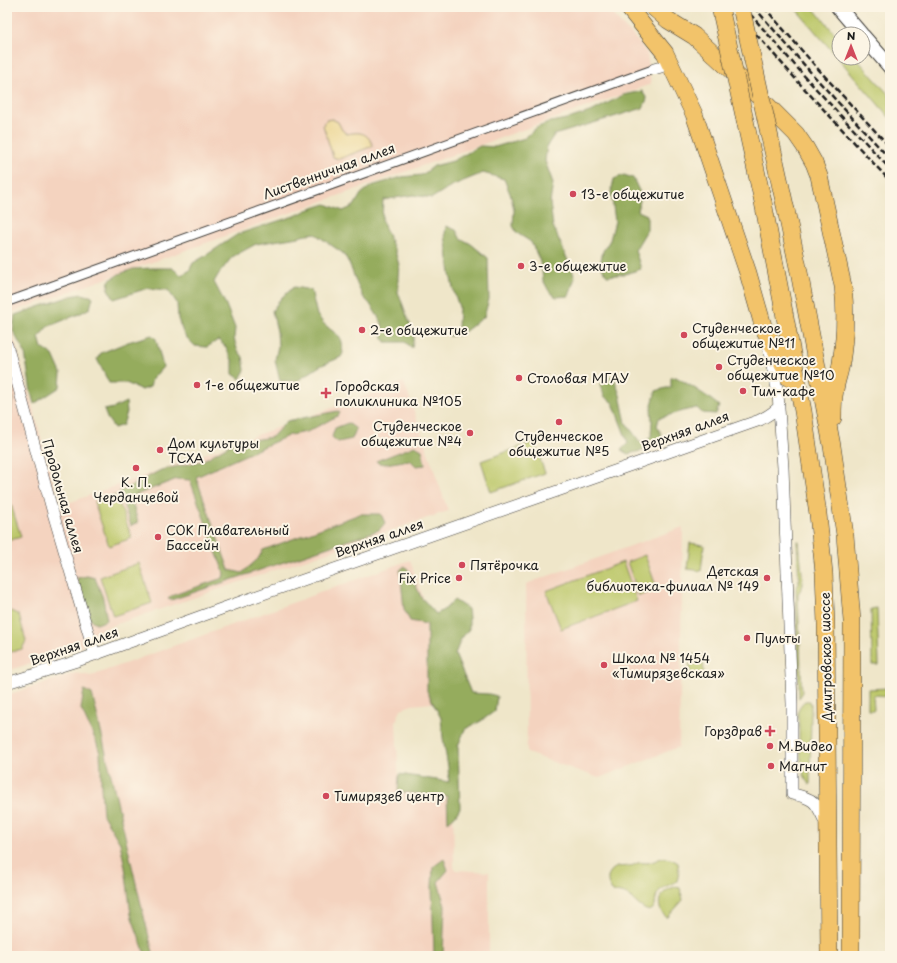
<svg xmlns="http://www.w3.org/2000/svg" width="897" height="963" font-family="'Playpen Sans',sans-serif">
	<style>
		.built { fill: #f4d3bf }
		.green { fill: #bcc769; stroke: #6c7242 }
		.forest { fill: #95ac5d; stroke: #58643c }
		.sand { fill: #eeda9e; stroke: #857b5d }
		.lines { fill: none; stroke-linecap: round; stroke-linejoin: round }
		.pedestrian-casing { stroke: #3c3a36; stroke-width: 10 }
		.minor-casing { stroke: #3c3a36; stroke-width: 12 }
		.tertiary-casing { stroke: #3c3a36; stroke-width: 16 }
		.primary-casing { stroke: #3c3a36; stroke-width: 18 }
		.pedestrian { stroke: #fff; stroke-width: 8 }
		.minor { stroke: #fff; stroke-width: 11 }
		.tertiary { stroke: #fff; stroke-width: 14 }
		.primary { stroke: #f2c36a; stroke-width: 17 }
		.rail { stroke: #1c1c1c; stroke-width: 2.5; stroke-dasharray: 6 3; stroke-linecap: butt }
		.primary-bridge-casing { stroke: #3c3a36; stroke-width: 18; stroke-linecap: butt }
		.primary-bridge { stroke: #f2c36a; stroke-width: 17 }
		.poi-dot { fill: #d1495b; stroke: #fcf5e5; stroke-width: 1.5 }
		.labels { text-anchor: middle; stroke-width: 4; stroke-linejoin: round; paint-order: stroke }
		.street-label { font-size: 13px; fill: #1c1c1c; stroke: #fcf5e5 }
		.poi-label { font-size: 13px; fill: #1c1c1c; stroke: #fcf5e5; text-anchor: start }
	</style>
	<rect width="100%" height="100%" fill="#fcf5e5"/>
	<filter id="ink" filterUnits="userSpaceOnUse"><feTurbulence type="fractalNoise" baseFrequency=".025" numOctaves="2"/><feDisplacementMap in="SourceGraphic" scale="8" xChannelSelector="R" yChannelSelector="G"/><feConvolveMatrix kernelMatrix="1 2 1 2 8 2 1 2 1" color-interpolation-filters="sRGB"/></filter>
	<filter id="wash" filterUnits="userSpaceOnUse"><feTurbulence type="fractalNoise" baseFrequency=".012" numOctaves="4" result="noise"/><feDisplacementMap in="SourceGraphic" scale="16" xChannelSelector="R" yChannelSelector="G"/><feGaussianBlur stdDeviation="0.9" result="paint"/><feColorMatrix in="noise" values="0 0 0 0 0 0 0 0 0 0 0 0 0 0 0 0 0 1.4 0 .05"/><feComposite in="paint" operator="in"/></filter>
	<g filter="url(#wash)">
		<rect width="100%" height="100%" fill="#efe6c9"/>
		<!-- built -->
		<path class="built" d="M7,7H605L635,38L647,53L651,84L7,314L60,506L404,382L448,511L99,630L81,647L7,671Z
			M683,527L679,747L599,778L527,753L526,584Z
			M410,560L454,688L442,702L412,705L401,709L396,721L399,790H453L454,868L457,870L489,872V956H7V695L76,673L91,676Z"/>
		<!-- green -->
		<path class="green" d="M794,7H812L839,38V58H856L890,96V118Z
			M534,442L545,473L491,492L481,461Z
			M7,491L21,537L7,541Z
			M116,495L132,538L109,546L94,502Z
			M797,541H799L803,585L798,594L802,694L799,698L796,588L799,584Z
			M690,543L704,545L701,571L687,569Z
			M645,555L657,589L639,596L627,562Z
			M623,562L637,601L561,629L546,591Z
			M139,563L152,603L113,616L100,577Z
			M877,608L879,665H872L871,609Z
			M11,611L19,615L26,641L22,649L7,653V612Z
			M703,654L704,679L690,680V655Z
			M890,688V696L873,695L874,710H868V689Z
			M805,701H810L811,704L810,785C800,778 799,739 799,727C799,722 797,716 798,711C799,707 802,703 805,701Z
			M662,858C669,858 672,859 678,863L679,872L677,881C669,886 658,887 656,898C655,901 656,904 654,907C648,919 632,897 627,895C622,892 616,893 612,891C606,882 606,872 617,867C621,866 625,867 629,866C633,866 635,864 638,863C641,862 644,863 647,863C652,863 657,859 662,858Z
			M675,887L680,888L683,900L667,918C654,907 658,891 675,887Z"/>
		<!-- forest -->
		<path class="forest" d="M642,91L647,99L643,108L554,135L547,146L545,161L553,183L550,203L553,226L575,277L569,296L556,297L549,291L543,280L542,270L539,259L531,242L517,233L513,226L514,210L511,196L504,179L483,173L451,186L432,198L413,195L383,200L382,221L395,251L399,265L398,277V292L414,335L412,348L405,342H385L383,338L382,323L370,304L363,297L357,284L350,265L344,254L314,233L298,237L256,244L232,257L218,275L214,282L226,305L235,328L234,338L237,349L243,357L245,370L240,379L233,374V362L226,347L218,340L207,347L195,346L184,335L178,319L177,303L168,290L148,288L114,299L108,289L109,281L119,274L133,269L153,268H172L181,275L189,271L193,263L205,256L238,234L297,215L307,210L326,204L343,211L354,206L361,194L371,186L402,177L422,175L434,166L453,161L480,146L495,147L525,138L536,128L551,122L571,118L593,111L623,95Z
			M624,175L633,178L641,195L638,211L647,215V230L635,250L641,269L625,274L607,276L600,265L603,251L610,240L615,221L611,192L614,179Z
			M446,226L456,230L460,238L471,244L488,258L489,299L484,317L460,335L449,336L458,328L459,307L454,292L450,274L445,234Z
			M294,287L311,290L317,315L324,324L340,337L343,353L341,357L320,366L297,381H280L275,360L278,346L277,331L272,311L281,298Z
			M82,294L93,297L90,308L79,314L47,327L39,337L42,348L53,355L61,373L60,387L34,404L31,392L25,353L13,331L15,315L71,296Z
			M152,335L156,339L163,367L152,379L150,387L142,390L126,383H109L97,359L101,353L128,342Z
			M7,360L10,371L13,388L11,414L7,406Z
			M605,376L614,378L620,395L626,423L640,442L647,440L651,436L652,421L651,408L656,391L666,388H671V378L676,377C691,386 705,394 719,406L716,414L702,413L697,408L687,410L659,418L657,426L661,433L663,442L645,450L628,454L621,450L628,443L613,403L604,396L601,384Z
			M126,402L127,412L123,425L114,428L107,418L104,410L114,408Z
			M338,411L340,412L339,415L307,432L290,435L196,477L229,570L242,573L258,559L263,550L360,514H381L385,523L379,530L171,600L168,599L171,596L223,578L224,573L190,480L177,479L133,496V505L138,522L131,526L119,492L161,470L202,461L233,443L272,437L287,421Z
			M348,423L356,429L352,439L338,442L332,437L335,428Z
			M415,446L422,450L425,465L416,466L410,460L385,464L378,463L376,461Z
			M405,566L410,572L421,597L436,614L445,609L454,600L468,609L469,618V629L461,639L455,654L471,693L489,694L497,696L495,711L481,721L465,729L458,746L460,808L455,816L448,822L447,796L398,792L399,774L449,782L448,767L443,738L441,718L427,691V624L410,621L404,609L400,570Z
			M87,576L95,578L103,598L107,620L97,624L87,617L77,578Z
			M84,690L92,694L96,710L135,879L148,933L154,956H146L131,915L125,867L120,843L103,815L101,787V770L100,753L96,741L81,709Z
			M444,859L448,870L438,882L445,906L443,956H434L432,887L433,867Z"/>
		<!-- sand -->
		<path class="sand" d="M332,119L338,122L342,130L347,134C361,131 368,133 373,146L339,159L333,157L323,125L326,120Z"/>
	</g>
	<g filter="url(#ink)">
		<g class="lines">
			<defs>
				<path id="pedestrian" d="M7,302L654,69"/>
				<path id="minor" d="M654,69L661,67
					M767,343L778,393L783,468L792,704V794C814,798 816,802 825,822
					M7,345L53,513L95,655
					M7,683L77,661L246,600L760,420C767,416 775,412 779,406"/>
				<path id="tertiary" d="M838,7L861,34
					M863,36L890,67"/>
				<path id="primary" d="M628,7L665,53L694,114L748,273L764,329L780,357L789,378
					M653,7L668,20L694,36L747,85L796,134L805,147L814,163L819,176L843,286C846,311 845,338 841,363C840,372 836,381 835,390C833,399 833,409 833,418
					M763,202L803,411L818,514L824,573L826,624L829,956
					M786,210L799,272L832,446L845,535L852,621L851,956"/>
			</defs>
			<!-- pedestrian casing -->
			<use href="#pedestrian" class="pedestrian-casing"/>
			<!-- minor casing -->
			<use href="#minor" class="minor-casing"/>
			<!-- tertiary casing -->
			<use href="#tertiary" class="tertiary-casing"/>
			<!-- primary casing -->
			<use href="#primary" class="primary-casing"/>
			<!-- pedestrian -->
			<use href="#pedestrian" class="pedestrian"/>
			<!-- minor -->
			<use href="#minor" class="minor"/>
			<!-- tertiary -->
			<use href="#tertiary" class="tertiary"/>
			<!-- primary -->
			<use href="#primary" class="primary"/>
			<!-- rail -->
			<path class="rail" d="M732,7L801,85L890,181
				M744,7L807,79L890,169
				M754,7L813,75L890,159
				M764,7L818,69L890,147"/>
			<defs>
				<path id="primary-bridge" d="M720,7L763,202
					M741,7L786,210"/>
			</defs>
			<!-- primary-bridge casing -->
			<use href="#primary-bridge" class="primary-bridge-casing"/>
			<!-- primary-bridge -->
			<use href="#primary-bridge" class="primary-bridge"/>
		</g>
	</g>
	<!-- markers -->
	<g class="poi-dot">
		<circle cx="573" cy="194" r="4"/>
		<circle cx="521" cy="266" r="4"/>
		<circle cx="362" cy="330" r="4"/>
		<circle cx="684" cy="335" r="4"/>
		<circle cx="719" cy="367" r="4"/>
		<circle cx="519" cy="378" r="4"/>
		<circle cx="197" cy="385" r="4"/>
		<circle cx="743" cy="391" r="4"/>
		<path d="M324 387h4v4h4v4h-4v4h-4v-4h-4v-4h4z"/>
		<circle cx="559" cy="422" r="4"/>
		<circle cx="470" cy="433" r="4"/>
		<circle cx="160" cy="450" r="4"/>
		<circle cx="136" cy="468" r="4"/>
		<circle cx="158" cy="537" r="4"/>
		<circle cx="462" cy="565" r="4"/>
		<circle cx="459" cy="578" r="4"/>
		<circle cx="767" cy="578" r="4"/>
		<circle cx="747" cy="638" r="4"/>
		<circle cx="604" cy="665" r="4"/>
		<path d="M768 725h4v4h4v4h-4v4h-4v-4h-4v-4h4z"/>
		<circle cx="770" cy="746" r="4"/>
		<circle cx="771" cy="766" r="4"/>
		<circle cx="326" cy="796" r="4"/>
	</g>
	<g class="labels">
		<!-- street labels -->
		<g class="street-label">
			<text transform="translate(329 171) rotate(-20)" y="5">Лиственничная аллея</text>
			<text transform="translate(685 431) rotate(-20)" y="5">Верхняя аллея</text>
			<text transform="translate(63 496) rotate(74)" y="5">Продольная аллея</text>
			<text transform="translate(379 538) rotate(-19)" y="5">Верхняя аллея</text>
			<text transform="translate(74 646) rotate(-19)" y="5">Верхняя аллея</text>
			<text transform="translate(826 657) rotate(-91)" y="5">Дмитровское шоссе</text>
		</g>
		<!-- poi labels -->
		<g class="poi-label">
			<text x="581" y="199">13-е общежитие</text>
			<text x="529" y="271">3-е общежитие</text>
			<text x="692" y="333">Студенческое<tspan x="692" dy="15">общежитие №11</tspan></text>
			<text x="370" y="335">2-е общежитие</text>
			<text x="727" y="365">Студенческое<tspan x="727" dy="15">общежитие №10</tspan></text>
			<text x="527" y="383">Столовая МГАУ</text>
			<text x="205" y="390">1-е общежитие</text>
			<text x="335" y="391">Городская<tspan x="335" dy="15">поликлиника №105</tspan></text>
			<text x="751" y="396">Тим-кафе</text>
			<text x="462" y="431" text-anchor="end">Студенческое<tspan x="462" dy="15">общежитие №4</tspan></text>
			<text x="559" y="441" text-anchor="middle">Студенческое<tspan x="559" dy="15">общежитие №5</tspan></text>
			<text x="168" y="448">Дом культуры<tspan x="168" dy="15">ТСХА</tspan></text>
			<text x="136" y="487" text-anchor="middle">К. П.<tspan x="136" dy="15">Черданцевой</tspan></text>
			<text x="166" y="535">СОК Плавательный<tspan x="166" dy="15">Бассейн</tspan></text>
			<text x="470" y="570">Пятёрочка</text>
			<text x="759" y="576" text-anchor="end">Детская<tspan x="759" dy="15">библиотека-филиал № 149</tspan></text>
			<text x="451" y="583" text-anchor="end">Fix Price</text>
			<text x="755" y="643">Пульты</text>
			<text x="612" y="663">Школа № 1454<tspan x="612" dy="15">«Тимирязевская»</tspan></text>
			<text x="762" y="736" text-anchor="end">Горздрав</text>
			<text x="778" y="751">М.Видео</text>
			<text x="779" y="771">Магнит</text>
			<text x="334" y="801">Тимирязев центр</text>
		</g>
	</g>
	<!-- margin -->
	<rect width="897" height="963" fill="none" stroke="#fcf5e5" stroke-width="24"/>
	<!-- north arrow -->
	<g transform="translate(851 46)"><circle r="19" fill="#fcf5e5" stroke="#a29e95"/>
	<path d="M0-3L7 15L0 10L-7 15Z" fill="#d1495b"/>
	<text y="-6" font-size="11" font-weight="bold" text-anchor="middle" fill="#1c1c1c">N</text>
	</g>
</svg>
